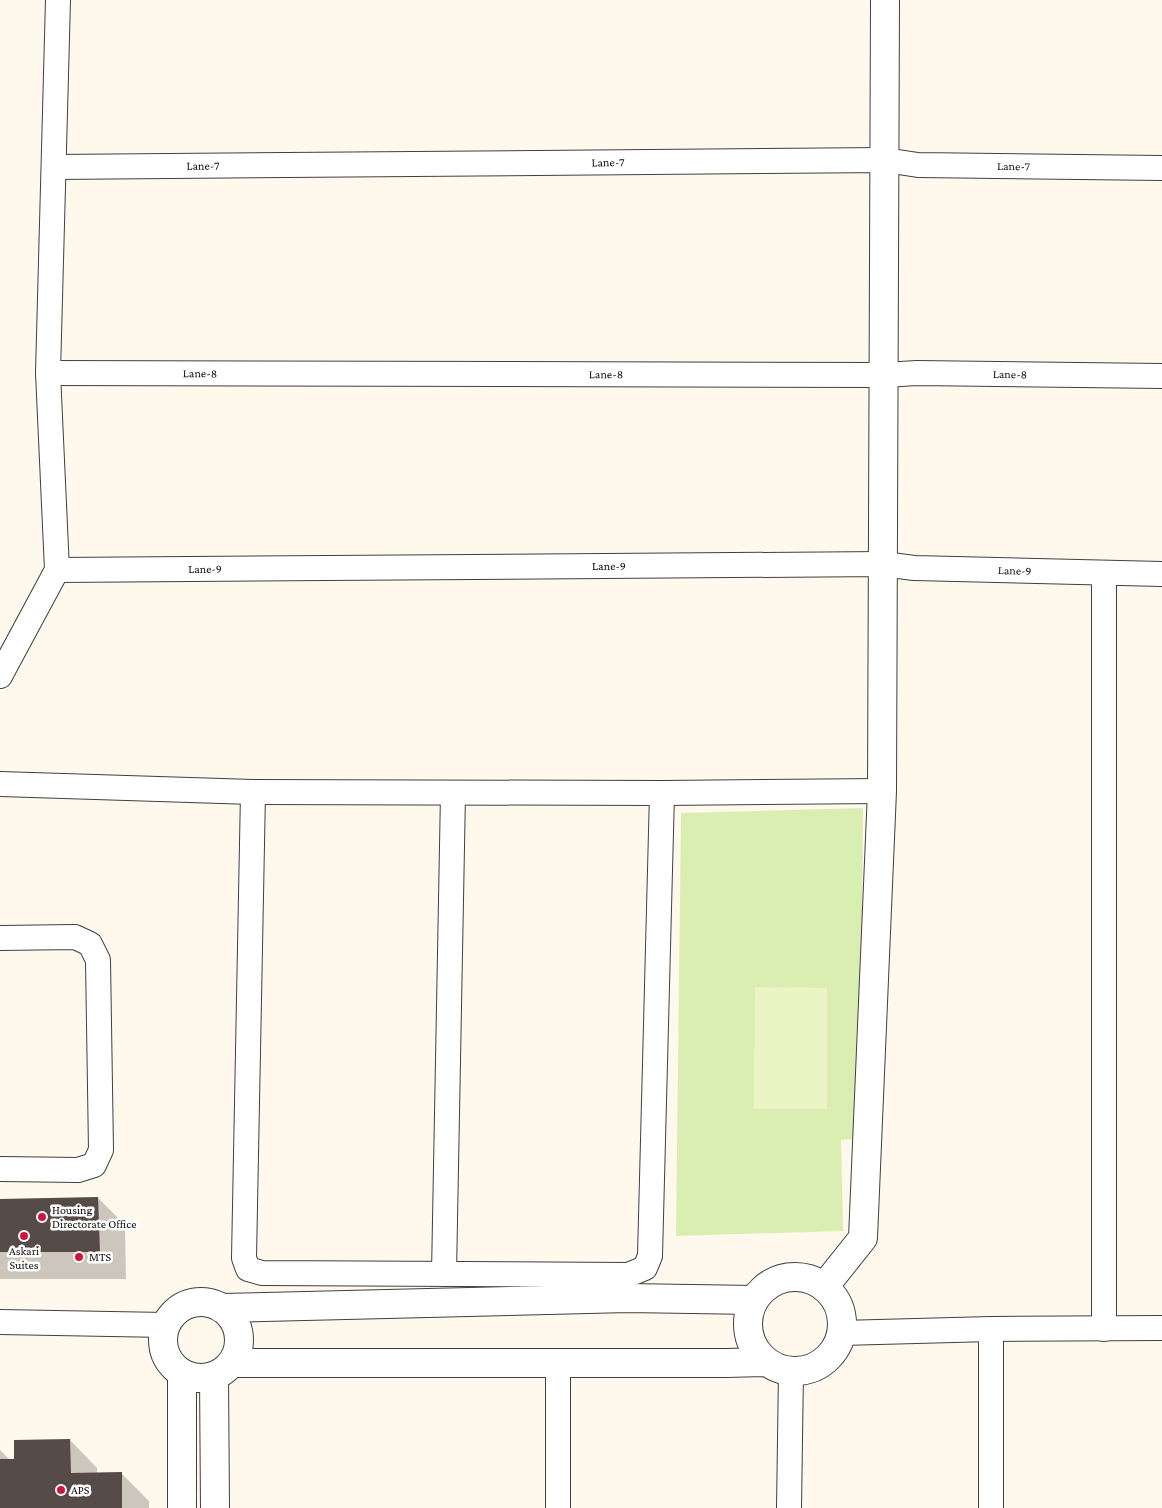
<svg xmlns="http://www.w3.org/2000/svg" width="1162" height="1508" font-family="'Crimson Pro',serif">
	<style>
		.green { fill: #dbeeb2 }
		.pitch { fill: #ebf4c5 }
		.shadow { fill: #0003 }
		.building { fill: #574b48 }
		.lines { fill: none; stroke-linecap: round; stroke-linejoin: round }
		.minor-casing { stroke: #404040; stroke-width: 26 }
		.tertiary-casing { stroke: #404040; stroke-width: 30 }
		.minor { stroke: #fff; stroke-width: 24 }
		.tertiary { stroke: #fff; stroke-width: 28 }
		.poi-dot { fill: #cb173c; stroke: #fff; stroke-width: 2 }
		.labels { text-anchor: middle; stroke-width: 5; stroke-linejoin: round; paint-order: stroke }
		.street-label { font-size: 12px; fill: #0d0d0d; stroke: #fff }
		.poi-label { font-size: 12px; fill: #0d0d0d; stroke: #fff; text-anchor: start }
	</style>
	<rect width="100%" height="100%" fill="#fff8ed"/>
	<!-- green -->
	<path class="green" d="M863,808L860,1139L841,1140L843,1231L676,1236L681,813Z"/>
	<!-- pitch -->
	<path class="pitch" d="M755,987L827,988V1109H754Z"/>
	<!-- shadow -->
	<path class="shadow" d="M98,1198L125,1225L126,1279H0V1200Z
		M70,1440L97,1468V1474H122L149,1501V1508H0V1450L10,1460H16Z"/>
	<!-- building -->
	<path class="building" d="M98,1197L100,1252H0V1199Z
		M70,1439L71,1473L122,1472V1508H0V1459H14V1440Z"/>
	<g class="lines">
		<defs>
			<g id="minor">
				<path id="s1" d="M54,167L885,160L918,165L1162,168"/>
				<path id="s2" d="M48,373L884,375L917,373L1162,376"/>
				<path id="s3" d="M57,570L883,564L914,568L1162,574"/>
				<path d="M1104,574V1329"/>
				<path d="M0,676L57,570L48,373L58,0"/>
				<path d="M0,784L253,792L662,793L882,791"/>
				<path d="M253,792L244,1258L248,1269L262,1273L628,1275L645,1268L650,1256L662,793"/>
				<path d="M0,938L75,937L90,944L98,960L101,1150L94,1165L78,1170L0,1169"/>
				<path d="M444,1274L453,793"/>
				<path d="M0,1322L166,1325"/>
				<path d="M841,1333L991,1329L1162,1328"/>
				<path d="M558,1508V1364"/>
				<path d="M789,1508L791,1371"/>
				<path d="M991,1508V1329"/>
			</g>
			<path id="tertiary" d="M748 1324a47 47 0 1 1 94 0a47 47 0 1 1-94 0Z
				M824,1287L863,1238L882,791L885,0
				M163 1340a38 38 0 1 1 76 0a38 38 0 1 1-76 0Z
				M221,1308L628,1298L754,1300
				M231,1363H727L766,1362
				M182,1373V1508
				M214,1376L215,1508"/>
		</defs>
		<!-- minor casing -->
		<use href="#minor" class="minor-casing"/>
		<!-- tertiary casing -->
		<use href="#tertiary" class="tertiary-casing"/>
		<!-- minor -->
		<use href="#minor" class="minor"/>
		<!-- tertiary -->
		<use href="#tertiary" class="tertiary"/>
	</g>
	<!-- markers -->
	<g class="poi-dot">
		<circle cx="42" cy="1217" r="5"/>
		<circle cx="24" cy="1236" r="5"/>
		<circle cx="79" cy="1257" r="5"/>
		<circle cx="61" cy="1490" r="5"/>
	</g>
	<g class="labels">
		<!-- street labels -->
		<g class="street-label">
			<text dy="4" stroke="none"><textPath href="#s1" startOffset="554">Lane-7</textPath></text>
			<text dy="4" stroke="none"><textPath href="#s1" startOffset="149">Lane-7</textPath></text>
			<text dy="4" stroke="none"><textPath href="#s1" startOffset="960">Lane-7</textPath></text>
			<text dy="4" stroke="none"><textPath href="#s2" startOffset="152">Lane-8</textPath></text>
			<text dy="4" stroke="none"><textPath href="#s2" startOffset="962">Lane-8</textPath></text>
			<text dy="4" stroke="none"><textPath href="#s2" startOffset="558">Lane-8</textPath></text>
			<text dy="4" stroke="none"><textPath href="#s3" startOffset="552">Lane-9</textPath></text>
			<text dy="4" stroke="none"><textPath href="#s3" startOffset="148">Lane-9</textPath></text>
			<text dy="4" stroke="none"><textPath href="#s3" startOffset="958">Lane-9</textPath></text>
		</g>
		<!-- poi labels -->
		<g class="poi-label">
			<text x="52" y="1214">Housing<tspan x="52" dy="14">Directorate Office</tspan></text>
			<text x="24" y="1255" text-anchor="middle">Askari<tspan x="24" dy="14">Suites</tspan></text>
			<text x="89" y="1261">MTS</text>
			<text x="71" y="1494">APS</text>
		</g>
	</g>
</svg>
